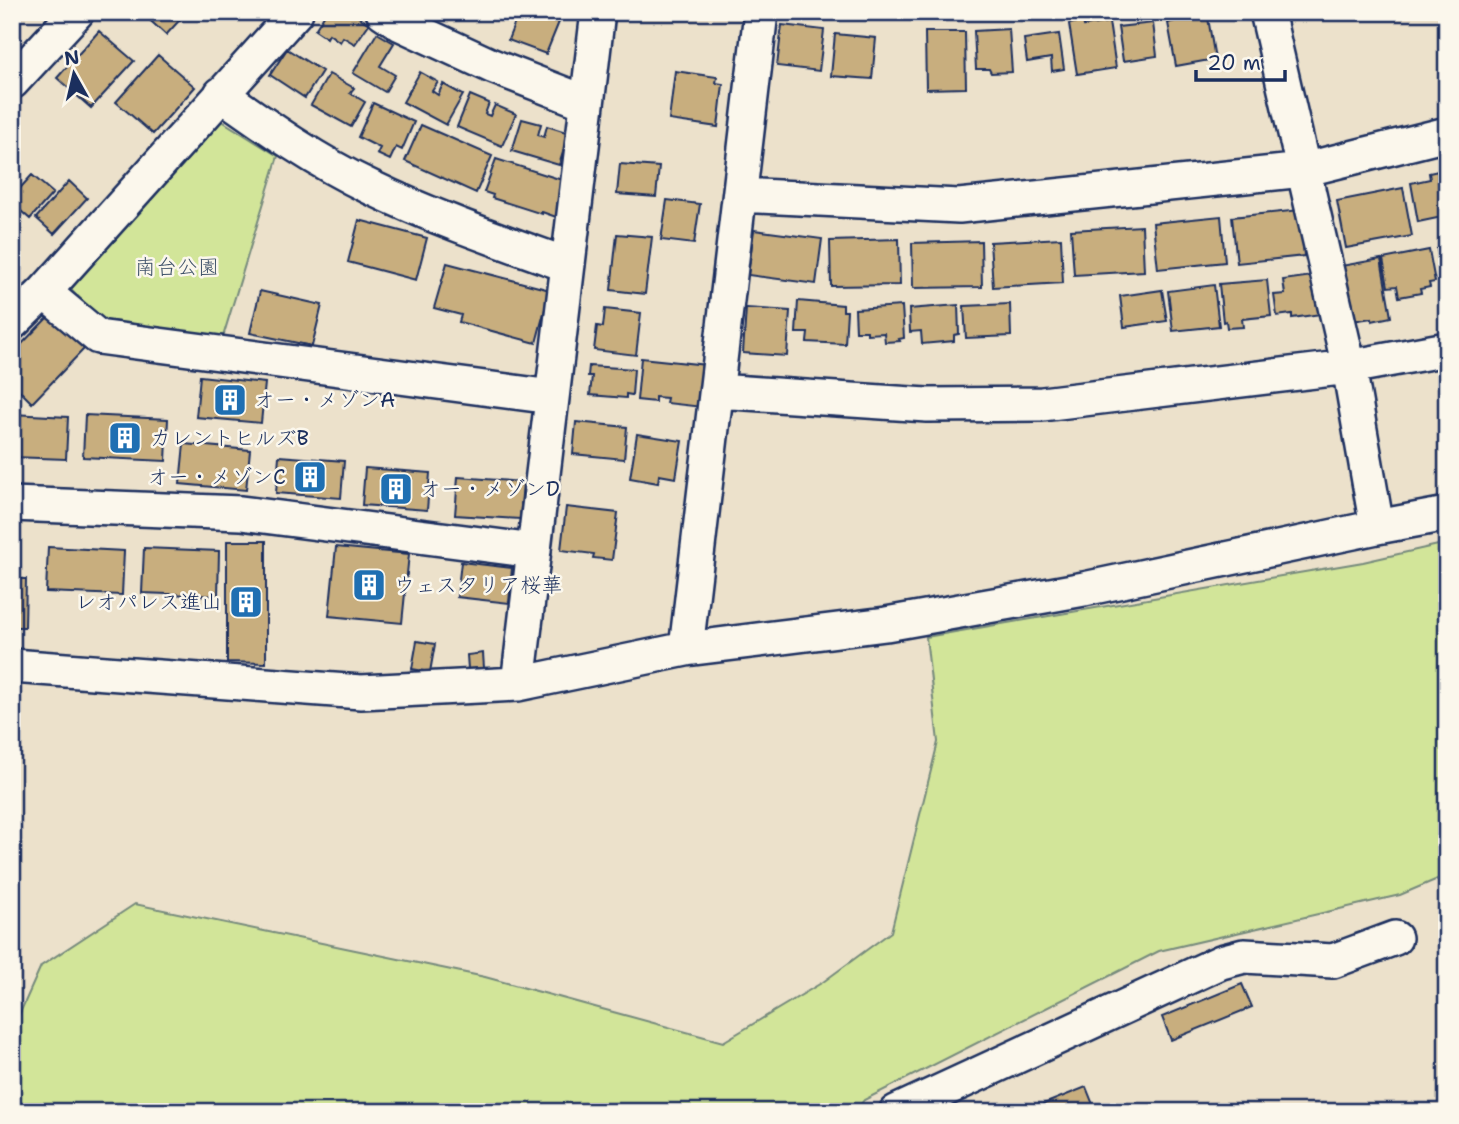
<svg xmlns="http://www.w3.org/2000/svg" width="1459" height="1124" font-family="'Shantell Sans','Klee One',sans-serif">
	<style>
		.green { fill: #d2e599; stroke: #768a7c; stroke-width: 2 }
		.building { fill: #c8ae7e; stroke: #1b2f5e; stroke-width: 2 }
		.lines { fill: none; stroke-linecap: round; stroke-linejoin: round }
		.street-casing { stroke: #1b2f5e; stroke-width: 38 }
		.path { stroke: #1b2f5e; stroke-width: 4.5; stroke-dasharray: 2 5; stroke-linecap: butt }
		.street { stroke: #fbf7ec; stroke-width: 33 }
		.labels { text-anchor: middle; stroke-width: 5; stroke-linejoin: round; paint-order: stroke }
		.park-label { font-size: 21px; fill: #40536a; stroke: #fbf7ec }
		.poi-label { font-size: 21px; fill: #1b2f5e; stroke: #fbf7ec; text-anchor: start }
	</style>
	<rect width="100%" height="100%" fill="#ece1cb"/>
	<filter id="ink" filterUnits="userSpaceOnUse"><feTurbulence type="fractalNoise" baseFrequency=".0143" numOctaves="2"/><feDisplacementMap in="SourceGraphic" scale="14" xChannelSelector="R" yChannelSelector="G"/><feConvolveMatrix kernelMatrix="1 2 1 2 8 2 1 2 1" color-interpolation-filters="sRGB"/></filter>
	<g filter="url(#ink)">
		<!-- green -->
		<path class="green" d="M222,121L278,156L222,340L100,319L71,289Z
			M1447,543V875L1400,895L1159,951L864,1100L855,1112H12V1031L41,966L135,904L485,977L723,1042L823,982L891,932L938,742L926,637L1363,562Z"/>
		<!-- building -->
		<path class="building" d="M141,12H187L166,35Z
			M326,12H351L369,24L355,44L343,37L340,42L329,34L327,38L315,30Z
			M519,12H533L559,22L546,54L508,40Z
			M1180,12H1207L1215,59L1176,66L1168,23L1175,21L1174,13Z
			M1083,21L1084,26L1109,22L1116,68L1077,74L1069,24Z
			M1153,23L1157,56L1123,61L1118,27Z
			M782,25L824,30L819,71L777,66Z
			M1009,29L1012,72L991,73L989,69H976L974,31Z
			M99,31L134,61L91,108L57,78Z
			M925,32H965L966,88L926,89Z
			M377,33L394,43L380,66L395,75L385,92L353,73Z
			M835,34L876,38L872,79L831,76Z
			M1059,34L1064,69L1052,71L1051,58L1027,62L1024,39Z
			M287,49L322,71L305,98L270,75Z
			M158,55L195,87L153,134L116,102Z
			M675,71L717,77L716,83L723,84L718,127L669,120Z
			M420,72L438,82L432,91L438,95L443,84L463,95L446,125L403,102Z
			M329,74L354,88L350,93L365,102L351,127L311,105Z
			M470,95L489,103L485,114L490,116L495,105L516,114L502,146L457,127Z
			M373,103L414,122L402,150L396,147L390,160L377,154L380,148L358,137Z
			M522,119L541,124L538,135L544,137L547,126L569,133L559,165L512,151Z
			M421,125L492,156L476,193L405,161Z
			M496,159L562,180L559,189L565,191L556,217L542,212V214L492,198L493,195L484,192Z
			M620,164L659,167L656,197L617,194Z
			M1447,169V216L1418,222L1411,183L1430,179L1429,173Z
			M32,175L53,193L30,219L12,203V197Z
			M69,181L87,198L54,234L36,218Z
			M1403,188L1412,236L1346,248L1337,201Z
			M667,200L700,204L694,244L661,240Z
			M1300,210L1304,256L1237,263L1232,217Z
			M1221,216L1225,262L1158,269L1153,223Z
			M359,220L427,238L416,280L348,262Z
			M1142,226L1144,271L1074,275L1071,230Z
			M754,230L822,239L816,284L748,275Z
			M617,234L652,237L645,294L611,290Z
			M1061,238L1063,283L993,287L990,242Z
			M899,239L900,285L831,286L830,241Z
			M981,241L982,287L913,288L912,243Z
			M1447,246V283H1445L1437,249Z
			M1429,250L1435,282L1429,283L1430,287L1420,289L1421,293L1399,297L1397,286L1388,287L1383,259Z
			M1381,259L1391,317L1372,321V318L1351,321L1341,266Z
			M447,263L550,290L536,343L459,322L461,315L434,308Z
			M1312,276L1321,314L1292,318V314L1277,316L1274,295L1285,294L1283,280Z
			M1267,280L1271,316L1242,319L1243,327L1227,328L1226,321L1223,322L1219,284Z
			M1214,285L1219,326L1173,331L1168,291Z
			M1162,290L1167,321L1124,327L1120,296Z
			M260,291L322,305L312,346L250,333Z
			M798,301L843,305V311H847L845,344L807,342L808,333H796Z
			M1010,304L1011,336L966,338L964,306Z
			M958,305L959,334L954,335V341L922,344L921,331L910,332L909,309Z
			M902,306L904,338L899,339L900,341L885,342L884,333L867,334V331H856L855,309Z
			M746,308L790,311L787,356L743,353Z
			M605,309L641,313L636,355L594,350L597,326L603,327Z
			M49,316L84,349L32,403L12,383V354Z
			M641,358L706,365L702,407L666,403L667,398L655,397V402L637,400Z
			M589,366L634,369L632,395L626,394V398L590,395L592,376H588Z
			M200,376L265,383L261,423L196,417Z
			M12,414L68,417L66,459L12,457Z
			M85,415L168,419L166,461L83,457Z
			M576,422L627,427L624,459L573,454Z
			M637,434L682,441L676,478L659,475L658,483L630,478Z
			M184,444L250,450L246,490L180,484Z
			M279,456L344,461L341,498L276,493Z
			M365,468L430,473L427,510L362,505Z
			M458,477L523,482L520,519L455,515Z
			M566,507L618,513L612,560L593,558L594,554L561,550Z
			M227,541H266V663L227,662Z
			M48,547L124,551L122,595L46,592Z
			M336,547L409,554L402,623L329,616Z
			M144,548L219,551L218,596L142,593Z
			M461,562L512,568L509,603L457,597Z
			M12,579H26L25,627H12Z
			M417,641L435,644L430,672L412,669Z
			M483,653L484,668L468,669L467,655Z
			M1242,984L1252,1007L1171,1040L1162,1017Z
			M1086,1087L1096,1112H1024Z"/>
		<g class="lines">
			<defs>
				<path id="street" d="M383,12L401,24L492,66L587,103
					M1267,12L1349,367L1377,527
					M12,82L77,12
					M221,94C269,128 317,162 370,187C434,218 501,241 568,265
					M740,195L959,206L1303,170L1447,134
					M44,292L98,337L552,397
					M12,323L44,292L296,12
					M717,391L927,405L1042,404L1349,367L1447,349
					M12,504L241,513L534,551
					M686,649L761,12
					M12,666L361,692L518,684L686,649L886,624L1084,589L1377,527L1447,514
					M518,684L598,12
					M896,1112L1221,962L1244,956L1333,961L1395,938"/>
			</defs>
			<!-- street casing -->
			<use href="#street" class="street-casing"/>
			<!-- path -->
			<path class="path" d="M12,260L22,270"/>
			<!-- street -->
			<use href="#street" class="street"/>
		</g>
	</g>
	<!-- icons -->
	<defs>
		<symbol id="building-square" viewBox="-11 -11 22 22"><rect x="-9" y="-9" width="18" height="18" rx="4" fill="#1f6fb2" stroke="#fbf7ec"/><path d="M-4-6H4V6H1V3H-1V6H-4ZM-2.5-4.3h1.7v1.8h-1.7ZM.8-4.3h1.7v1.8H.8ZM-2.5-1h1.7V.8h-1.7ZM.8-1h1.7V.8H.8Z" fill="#fff"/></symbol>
	</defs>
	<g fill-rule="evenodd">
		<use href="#building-square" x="211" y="381" width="38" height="38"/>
		<use href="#building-square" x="106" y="419" width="38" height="38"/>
		<use href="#building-square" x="291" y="458" width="38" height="38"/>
		<use href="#building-square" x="377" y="470" width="38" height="38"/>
		<use href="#building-square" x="350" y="566" width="38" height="38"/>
		<use href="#building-square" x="227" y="583" width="38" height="38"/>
	</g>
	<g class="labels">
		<!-- park labels -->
		<g class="park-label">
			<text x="177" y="274">南台公園</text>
		</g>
		<!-- poi labels -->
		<g class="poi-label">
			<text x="254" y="407">オー・メゾンA</text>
			<text x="150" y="445">カレントヒルズB</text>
			<text x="286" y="484" text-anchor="end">オー・メゾンC</text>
			<text x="420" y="496">オー・メゾンD</text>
			<text x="394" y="592">ウェスタリア桜華</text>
			<text x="222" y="609" text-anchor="end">レオパレス進山</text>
		</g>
	</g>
	<!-- margin -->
	<rect width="1459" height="1124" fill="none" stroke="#fbf7ec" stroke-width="42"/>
	<rect x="21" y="21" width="1417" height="1082" fill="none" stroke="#1b2f5e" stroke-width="2.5" filter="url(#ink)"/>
	<!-- north arrow -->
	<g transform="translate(74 74) rotate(352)" stroke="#fbf7ec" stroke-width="5" paint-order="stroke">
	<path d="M0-5L12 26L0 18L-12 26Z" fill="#1b2f5e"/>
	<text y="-10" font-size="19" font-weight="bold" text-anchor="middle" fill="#1b2f5e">N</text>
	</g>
	<!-- scale -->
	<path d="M1196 70v10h89v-10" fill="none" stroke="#1b2f5e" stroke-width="3.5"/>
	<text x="1207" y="70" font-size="21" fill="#1b2f5e" stroke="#fbf7ec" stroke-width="5" paint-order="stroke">20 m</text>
</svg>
